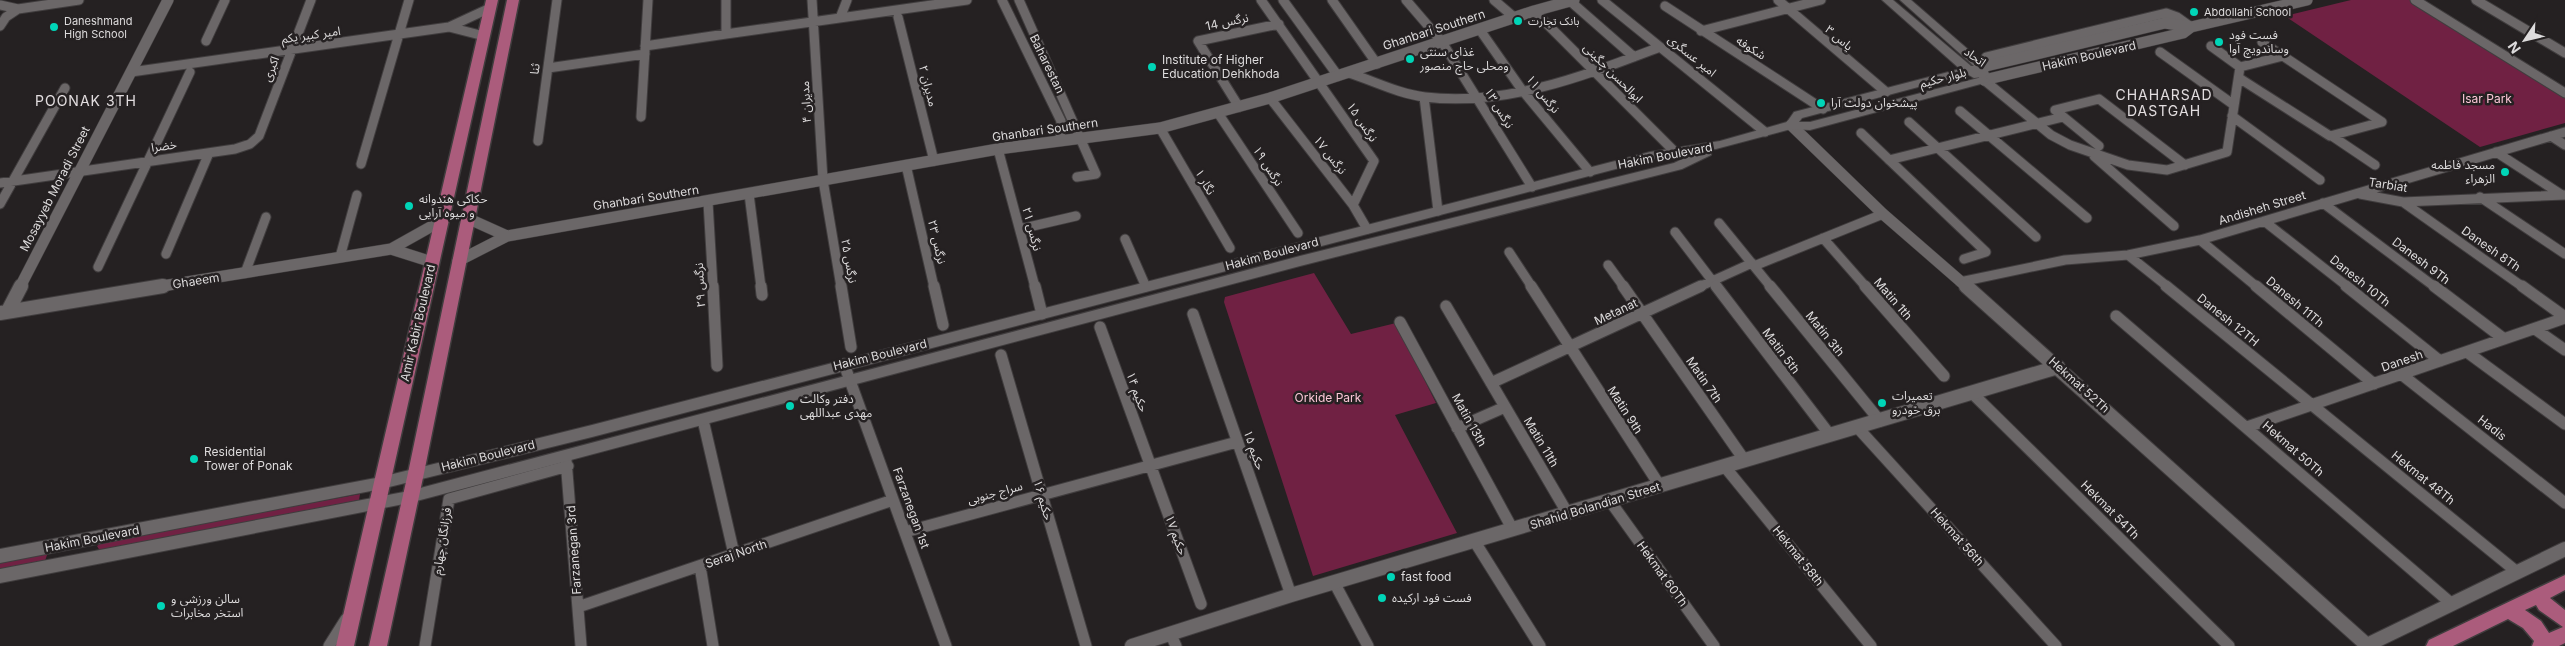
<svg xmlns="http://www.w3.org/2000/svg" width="2565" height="646" font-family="Inter,'Noto Sans Arabic',sans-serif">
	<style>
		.green { fill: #702143 }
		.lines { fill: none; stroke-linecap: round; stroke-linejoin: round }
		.minor-far1-casing { stroke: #403d3e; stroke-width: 11 }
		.minor-casing { stroke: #403d3e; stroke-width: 13 }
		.tertiary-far1-casing { stroke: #403d3e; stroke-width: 12 }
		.tertiary-casing { stroke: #403d3e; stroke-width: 16 }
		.secondary-casing { stroke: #403d3e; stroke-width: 2 }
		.primary-casing { stroke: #403d3e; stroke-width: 3 }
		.minor-far1 { stroke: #6b6768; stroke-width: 9 }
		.minor { stroke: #6b6768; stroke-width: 11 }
		.tertiary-far1 { stroke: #6b6768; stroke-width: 11 }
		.tertiary { stroke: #6b6768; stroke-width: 14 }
		.secondary { fill: #6b6768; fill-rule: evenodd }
		.primary { fill: #ab5c7c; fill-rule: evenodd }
		.poi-dot { fill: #00d5b7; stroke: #252122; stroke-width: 2 }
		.labels { text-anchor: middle; stroke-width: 5; stroke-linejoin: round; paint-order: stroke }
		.far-poi-label { font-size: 11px; fill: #dddbdc; stroke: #252122; text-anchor: start }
		.street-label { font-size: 12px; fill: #dddbdc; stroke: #252122 }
		.poi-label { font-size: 12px; fill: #dddbdc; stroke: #252122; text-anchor: start }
		.park-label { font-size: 12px; fill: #fac6d6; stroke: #252122 }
		.neighbourhood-label { font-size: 14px; letter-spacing: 1px; fill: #e2dddf; stroke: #252122 }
	</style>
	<rect width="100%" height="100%" fill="#252122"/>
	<!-- green -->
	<path class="green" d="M2351,0H2412L2565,95V123L2480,147L2285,16Z
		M1314,273L1351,334L1396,323L1436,403L1395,415L1457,533L1313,576L1224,302L1225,297Z
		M360,494L359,500L100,551L97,546L104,541Z
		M48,552L45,561L0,569V560Z"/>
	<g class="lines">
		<defs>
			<path id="minor-far1" d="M812,0L823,180L841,287
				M1002,0L1061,121L1060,141
				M1019,0L1096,174L1077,177
				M1261,0L1374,161L1353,205
				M1283,0L1338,76
				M1332,0L1377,64
				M1406,0L1442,42L1532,187
				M1494,0L1515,18
				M1569,0L1634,57
				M1602,0L1765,132
				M1778,0L1886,92
				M2415,0L2565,93
				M2476,0L2565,53
				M0,5L18,9L79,0
				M1665,6L1823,109
				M1534,11L1675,152
				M898,17L934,161
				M840,18L847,0
				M0,26L6,17L18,9
				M449,27L484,36
				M1480,30L1522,90L1590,172
				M1701,31L1821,0
				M726,34L967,0
				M206,41L225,0
				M2262,42L2382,122
				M645,46L726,34V0
				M2160,52L2234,105
				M1986,57L2166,13L2177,17L2191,27
				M2240,67L2283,56
				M548,68L645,54
				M131,72L449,27L490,8
				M1349,73C1374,81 1399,94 1425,97C1506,107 1586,75 1660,47
				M2239,78L2330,136L2382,122
				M1984,80L2051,135L2070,145L2128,165L2167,170L2227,152L2240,67L2211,46
				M1424,97L1438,211
				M1270,98L1353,205L1367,229
				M1239,107L1198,41L1279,24
				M1960,111L2087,218
				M1218,113L1298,233
				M2232,116L2320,180
				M641,117L648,0
				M1909,122L2036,237
				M1160,128L1230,248
				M1861,133L1986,252L1964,259
				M2332,136L2375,165
				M2551,136L2565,145
				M538,141L557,0
				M2099,146L2055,110L2099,99L2185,165
				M998,149L1035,287
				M2496,152L2562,195
				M2094,156L2174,226
				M1889,160L2063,117
				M361,164L409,0
				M906,165L934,287
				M0,183L235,149L250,144L259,136L311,0
				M749,194L761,287
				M2360,194L2403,202L2565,195
				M2480,197L2565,254
				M708,202L713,287
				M2403,202L2523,287
				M2323,203L2435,287
				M0,204L65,88
				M2264,221L2348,287
				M1719,223L1771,287
				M1020,229L1076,216
				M1675,232L1717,287
				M1823,238L1866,287
				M1125,239L1146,287
				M2200,240L2257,287
				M1509,252L1532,287
				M166,254L209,153
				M2128,255L2168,287
				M340,257L357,195
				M1608,265L1624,287
				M1754,266L1883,214
				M98,267L190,72
				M245,273L266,217
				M1960,282L2065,260L2128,255L2200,240L2565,132
				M1699,287L1752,263"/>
			<path id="minor" d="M713,286L717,366
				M761,286L762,295
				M841,286L851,347
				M934,286L943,325
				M1035,286L1042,314
				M1531,286L1660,486
				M1623,286L1745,461
				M1716,286L1830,435
				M1770,286L1880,421
				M1865,286L1944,376
				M2166,286L2517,572
				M2256,286L2374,384
				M2346,286L2440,361
				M2434,286L2504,339
				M2522,286L2565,317
				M1446,306L1568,514
				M1193,314L1291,595
				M2116,316L2452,604
				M1400,322L1513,530
				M1100,327L1201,604
				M2535,329L2565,350
				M2467,352L2565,424
				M1001,355L1086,646
				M844,364L946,646
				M2401,374L2565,503
				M1491,383L1701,286
				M1972,393L2229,646
				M703,420L734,554
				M1857,427L2056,646
				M2247,427L2565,318
				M1457,428L1505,407
				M566,460L581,646
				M1725,467L1871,646
				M1610,501L1714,646
				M905,532L1237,442
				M1475,542L1540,646
				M700,566L713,646
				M1335,584L1368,646
				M578,607L893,500
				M1170,633L1176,646
				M329,646L346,619
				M425,646L449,499L568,466"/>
			<path id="tertiary-far1" d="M1982,67L2165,23L2191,27L2307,0
				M1984,80L2183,33L2191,27
				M1791,125L1883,214L1967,287
				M467,218L507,236
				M391,249L432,262
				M458,261L507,236L998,149L1160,128L1270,98L1534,11L1574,0
				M20,287L168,0
				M156,287L391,249L441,221"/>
			<path id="tertiary" d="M1966,286L2368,646
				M8,311L21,286
				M0,313L163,286
				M1132,646L1291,595L2058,367
				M2365,646L2565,549"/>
			<path id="secondary" d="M1882,0H1893L1971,66H1974L1900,0H1911L1986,65L1989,74L1985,77L1990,80L1988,82L1810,130L1791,129L1712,150L1711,155L1682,169L1300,266L409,503L0,583V569L409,491L1300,256L1674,163L1695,153L1650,160L592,437L381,489L0,563V549L381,477L592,425L1650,152L1720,141L1787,122L1794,112L1960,69ZM1967,74L1974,78L1982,77L1810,122H1799L1802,118Z"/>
			<path id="primary" d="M486,0H498L354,646H336Z
				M507,0H519L424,473L387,646H369L408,473Z
				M2565,575V590L2550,598L2565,610V643L2559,646H2532L2534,641L2523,628L2508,619L2453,646H2426L2429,640ZM2536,605L2539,610L2563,627L2549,633L2541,621L2525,610Z"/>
		</defs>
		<!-- minor-far1 casing -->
		<use href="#minor-far1" class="minor-far1-casing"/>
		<!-- minor casing -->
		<use href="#minor" class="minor-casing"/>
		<!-- tertiary-far1 casing -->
		<use href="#tertiary-far1" class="tertiary-far1-casing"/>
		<!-- tertiary casing -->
		<use href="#tertiary" class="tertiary-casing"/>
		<!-- secondary casing -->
		<use href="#secondary" class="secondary-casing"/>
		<!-- primary casing -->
		<use href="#primary" class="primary-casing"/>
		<!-- minor-far1 -->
		<use href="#minor-far1" class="minor-far1"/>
		<!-- minor -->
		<use href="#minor" class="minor"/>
		<!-- tertiary-far1 -->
		<use href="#tertiary-far1" class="tertiary-far1"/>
		<!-- tertiary -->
		<use href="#tertiary" class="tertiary"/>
		<!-- secondary -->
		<use href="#secondary" class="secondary"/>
		<!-- primary -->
		<use href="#primary" class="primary"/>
	</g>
	<!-- markers -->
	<g class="poi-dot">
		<circle cx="2194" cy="12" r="5"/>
		<circle cx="1518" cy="21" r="5"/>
		<circle cx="54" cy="27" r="5"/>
		<circle cx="2219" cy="42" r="5"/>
		<circle cx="1410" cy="59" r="5"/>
		<circle cx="1152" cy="67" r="5"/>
		<circle cx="1821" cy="103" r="5"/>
		<circle cx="2505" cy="172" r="5"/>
		<circle cx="409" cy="206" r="5"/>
		<circle cx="1882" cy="403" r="5"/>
		<circle cx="790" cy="406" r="5"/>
		<circle cx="194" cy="459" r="5"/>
		<circle cx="1391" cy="577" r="5"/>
		<circle cx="1382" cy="598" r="5"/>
		<circle cx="161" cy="606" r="5"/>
	</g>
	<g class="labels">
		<!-- far-poi labels -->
		<g class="far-poi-label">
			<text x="2204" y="16">Abdollahi School</text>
			<text x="64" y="25">Daneshmand<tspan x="64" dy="13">High School</tspan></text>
			<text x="1528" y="25">بانک تجارت</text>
		</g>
		<!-- street labels -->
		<g class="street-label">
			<text transform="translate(1227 22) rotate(-12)" y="4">نرگس 14</text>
			<text transform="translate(1434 30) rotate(-18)" y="4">Ghanbari Southern</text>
			<text transform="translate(311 35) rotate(-8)" y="4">امیر کبیر یکم</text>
			<text transform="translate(1839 38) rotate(40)" y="4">یاس ۳</text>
			<text transform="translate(1751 48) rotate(33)" y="4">شکوفه</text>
			<text transform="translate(1692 56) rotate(39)" y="4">امیر عسگری</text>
			<text transform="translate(2089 56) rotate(-13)" y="4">Hakim Boulevard</text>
			<text transform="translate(1975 57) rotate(36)" y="4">اتحاد</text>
			<text transform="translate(1047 64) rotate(64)" y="4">Baharestan</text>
			<text transform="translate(271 69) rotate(-69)" y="4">اکبری</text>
			<text transform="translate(535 69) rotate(-82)" y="4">ثنا</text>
			<text transform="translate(1613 73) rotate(45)" y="4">ابوالحسن چگینی</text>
			<text transform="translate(1943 78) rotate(-15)" y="4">بلوار حکیم</text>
			<text transform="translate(928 86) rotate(76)" y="4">مدیران ۲</text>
			<text transform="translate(1543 94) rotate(51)" y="4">نرگس ۱۱</text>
			<text transform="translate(806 102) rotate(-93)" y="4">مدیران ۴</text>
			<text transform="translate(1499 108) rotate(59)" y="4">نرگس ۱۳</text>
			<text transform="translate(1362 122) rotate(56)" y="4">نرگس ۱۵</text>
			<text transform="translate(1045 130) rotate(-8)" y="4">Ghanbari Southern</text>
			<text transform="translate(164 146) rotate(-8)" y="4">خضرا</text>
			<text transform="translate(1330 155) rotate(52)" y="4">نرگس ۱۷</text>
			<text transform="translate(1665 156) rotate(-11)" y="4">Hakim Boulevard</text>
			<text transform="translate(1268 166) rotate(57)" y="4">نرگس ۱۹</text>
			<text transform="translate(1205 182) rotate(60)" y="4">نگار ۱</text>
			<text transform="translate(2388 185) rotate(9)" y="4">Tarbiat</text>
			<text transform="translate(55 189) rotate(-63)" y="4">Mosayyeb Moradi Street</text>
			<text transform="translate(646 198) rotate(-9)" y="4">Ghanbari Southern</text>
			<text transform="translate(2262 208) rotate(-17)" y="4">Andisheh Street</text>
			<text transform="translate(1032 229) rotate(75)" y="4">نرگس ۲۱</text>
			<text transform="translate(937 242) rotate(77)" y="4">نرگس ۲۳</text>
			<text transform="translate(2491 249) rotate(35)" y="4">Danesh 8Th</text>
			<text transform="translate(1272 254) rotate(-15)" y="4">Hakim Boulevard</text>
			<text transform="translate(849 261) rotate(80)" y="4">نرگس ۲۵</text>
			<text transform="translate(2421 261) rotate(37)" y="4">Danesh 9Th</text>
			<text transform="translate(196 281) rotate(-9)" y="4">Ghaeem</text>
			<text transform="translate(2360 281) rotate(39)" y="4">Danesh 10Th</text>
			<text transform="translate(700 285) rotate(-93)" y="4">نرگس ۲۹</text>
			<text transform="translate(1893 299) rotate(49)" y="4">Matin 1th</text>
			<text transform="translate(2295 302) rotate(40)" y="4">Danesh 11Th</text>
			<text transform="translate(1616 312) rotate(-25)" y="4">Metanat</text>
			<text transform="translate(2228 320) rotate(39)" y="4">Danesh 12TH</text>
			<text transform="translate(418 323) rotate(-77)" y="4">Amir Kabir Boulevard</text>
			<text transform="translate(1825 334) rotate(51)" y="4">Matin 3th</text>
			<text transform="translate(1781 351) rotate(53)" y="4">Matin 5th</text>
			<text transform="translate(880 355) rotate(-14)" y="4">Hakim Boulevard</text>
			<text transform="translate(2402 361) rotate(-19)" y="4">Danesh</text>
			<text transform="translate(1704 380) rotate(55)" y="4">Matin 7th</text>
			<text transform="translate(2079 385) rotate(42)" y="4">Hekmat 52Th</text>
			<text transform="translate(1137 392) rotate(70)" y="4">حکیم ۱۴</text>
			<text transform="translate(1625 410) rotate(57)" y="4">Matin 9th</text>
			<text transform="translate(1469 420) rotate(61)" y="4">Matin 13th</text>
			<text transform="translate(2492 428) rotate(38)" y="4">Hadis</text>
			<text transform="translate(1541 442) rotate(59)" y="4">Matin 11th</text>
			<text transform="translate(2293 449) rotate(41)" y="4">Hekmat 50Th</text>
			<text transform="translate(1254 450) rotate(71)" y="4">حکیم ۱۵</text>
			<text transform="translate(488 456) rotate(-14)" y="4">Hakim Boulevard</text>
			<text transform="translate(2423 478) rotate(39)" y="4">Hekmat 48Th</text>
			<text transform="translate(995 493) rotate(-15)" y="4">سراج جنوبی</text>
			<text transform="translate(1043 500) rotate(74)" y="4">حکیم ۱۶</text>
			<text transform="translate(1595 506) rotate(-17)" y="4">Shahid Bolandian Street</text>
			<text transform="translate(911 508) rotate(70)" y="4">Farzanegan 1st</text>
			<text transform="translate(2110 510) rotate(45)" y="4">Hekmat 54Th</text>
			<text transform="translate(1176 535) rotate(70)" y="4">حکیم ۱۷</text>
			<text transform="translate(1957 537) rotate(48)" y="4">Hekmat 56th</text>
			<text transform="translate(92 539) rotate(-11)" y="4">Hakim Boulevard</text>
			<text transform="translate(442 541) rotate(-81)" y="4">فرزانگان چهارم</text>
			<text transform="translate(574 550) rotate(-94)" y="4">Farzanegan 3rd</text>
			<text transform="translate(736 554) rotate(-19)" y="4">Seraj North</text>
			<text transform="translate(1798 556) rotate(51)" y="4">Hekmat 58th</text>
			<text transform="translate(1662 574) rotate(54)" y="4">Hekmat 60Th</text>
		</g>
		<!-- poi labels -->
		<g class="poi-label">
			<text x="2229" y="39">فست فود<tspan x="2229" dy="14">وساندویچ آوا</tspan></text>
			<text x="1420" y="56">غذای سنتی<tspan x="1420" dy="14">ومحلی حاج منصور</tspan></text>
			<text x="1162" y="64">Institute of Higher<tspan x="1162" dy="14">Education Dehkhoda</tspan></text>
			<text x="1831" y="107">پیشخوان دولت آرا</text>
			<text x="2495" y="169" text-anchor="end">مسجد فاطمه<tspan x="2495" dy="14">الزهراء</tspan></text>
			<text x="419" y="203">حکاکی هندوانه<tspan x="419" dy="14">و میوه آرایی</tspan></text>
			<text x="1892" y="400">تعمیرات<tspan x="1892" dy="14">برق خودرو</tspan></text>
			<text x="800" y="403">دفتر وکالت<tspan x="800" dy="14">مهدی عبداللهی</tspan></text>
			<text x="204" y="456">Residential<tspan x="204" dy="14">Tower of Ponak</tspan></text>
			<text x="1401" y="581">fast food</text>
			<text x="1392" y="602">فست فود ارکیده</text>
			<text x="171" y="603">سالن ورزشی و<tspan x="171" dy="14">استخر مخابرات</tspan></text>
		</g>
		<!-- park labels -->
		<g class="park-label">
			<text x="2487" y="103">Isar Park</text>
			<text x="1328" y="402">Orkide Park</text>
		</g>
		<!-- neighbourhood labels -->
		<g class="neighbourhood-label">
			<text x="2164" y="100">CHAHARSAD<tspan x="2164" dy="16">DASTGAH</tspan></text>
			<text x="86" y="106">POONAK 3TH</text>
		</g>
	</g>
	<!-- north arrow -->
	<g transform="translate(2525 40) rotate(235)" stroke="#252122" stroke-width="4" paint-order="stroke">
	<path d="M0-4L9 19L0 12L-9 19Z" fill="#dddbdc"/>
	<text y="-8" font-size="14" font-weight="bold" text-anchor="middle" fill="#dddbdc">N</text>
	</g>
</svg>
